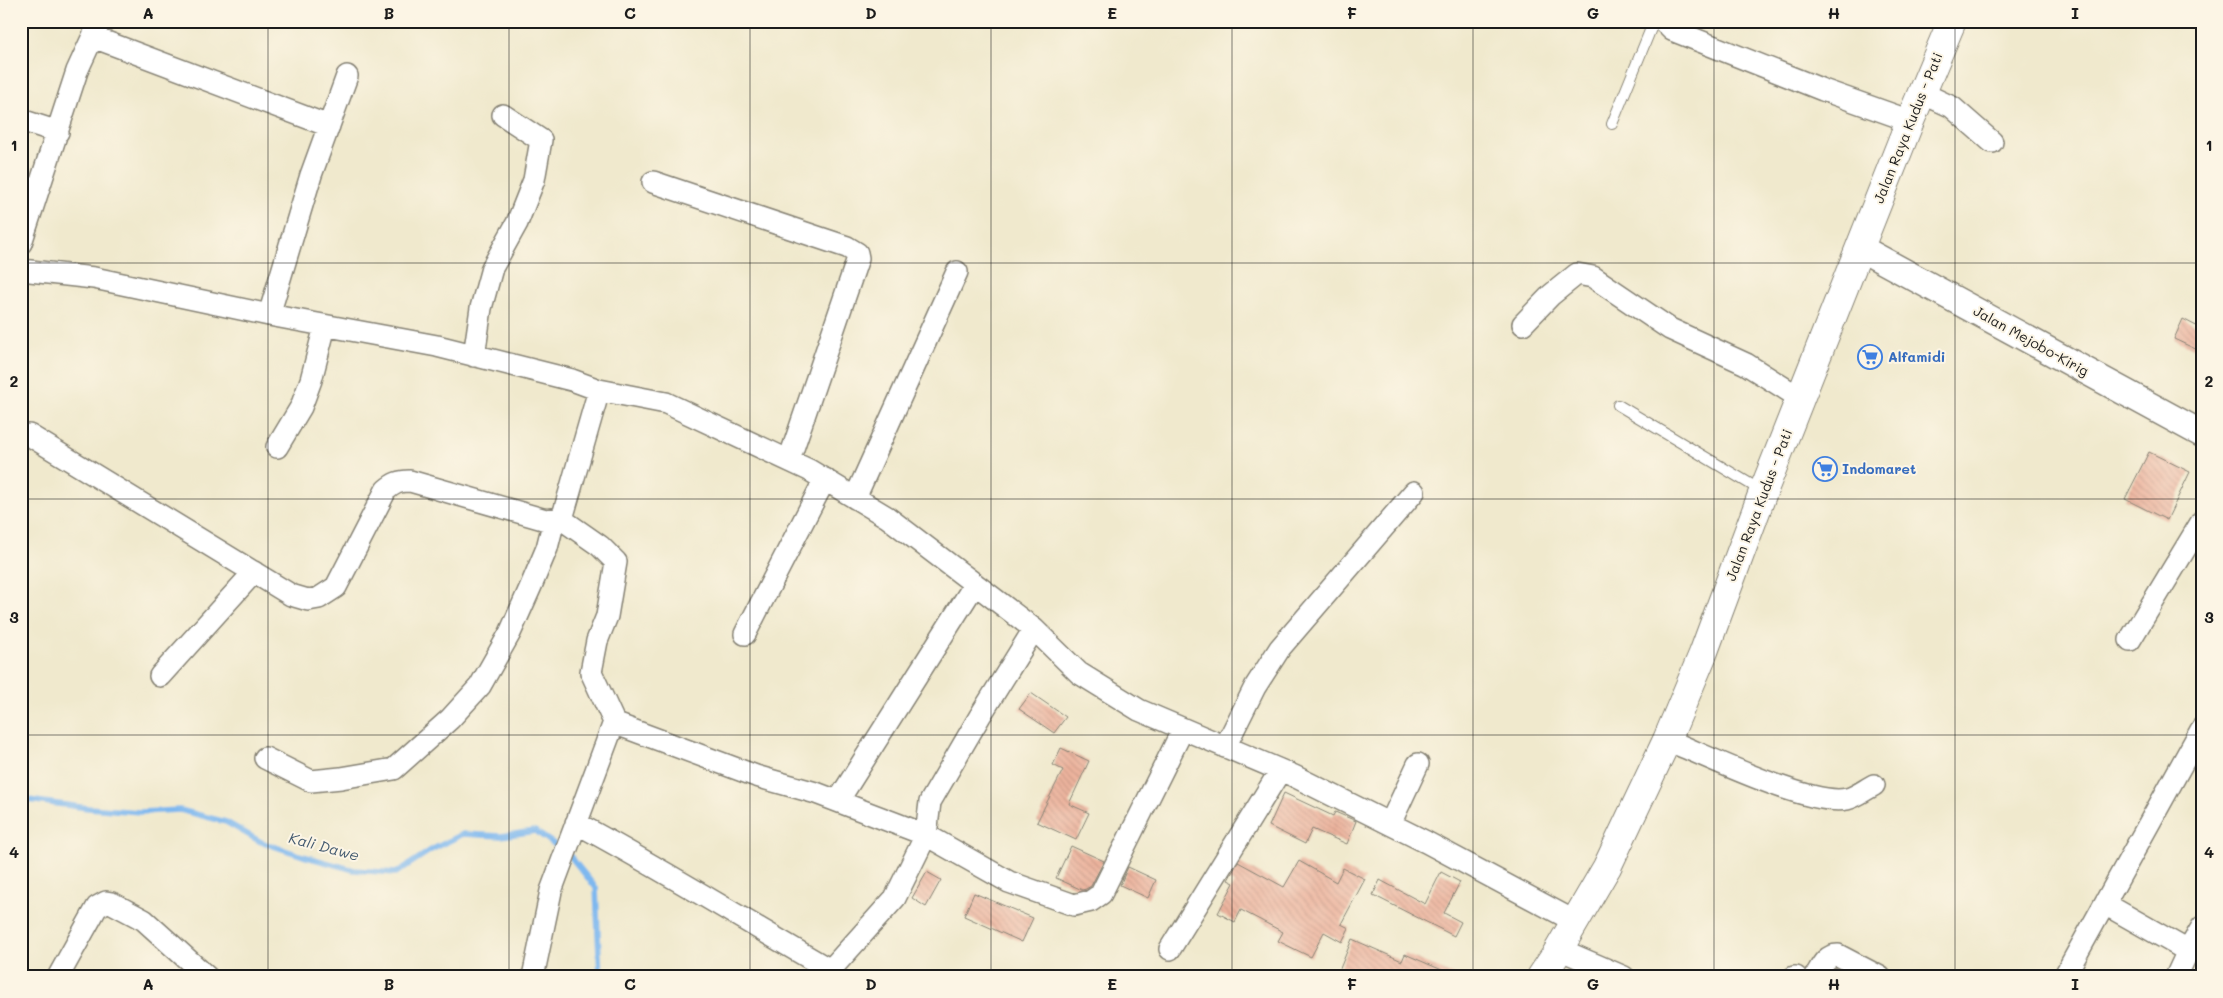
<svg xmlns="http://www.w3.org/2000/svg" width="2223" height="998" font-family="Mali,sans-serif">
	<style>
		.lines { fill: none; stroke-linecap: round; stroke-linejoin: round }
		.stream { stroke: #7eb8ef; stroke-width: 5.5 }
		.building { fill: url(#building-back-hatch) }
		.service-casing { stroke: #868274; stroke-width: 12 }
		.minor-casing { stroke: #868274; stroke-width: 24 }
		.tertiary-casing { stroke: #868274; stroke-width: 29 }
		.trunk-casing { stroke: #868274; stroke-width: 30 }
		.service { stroke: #fff; stroke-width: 10 }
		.minor { stroke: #fff; stroke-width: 21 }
		.tertiary { stroke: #fff; stroke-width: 26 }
		.trunk { stroke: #fff; stroke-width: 28 }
		.grid { fill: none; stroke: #1c1c1c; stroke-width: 1; stroke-opacity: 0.55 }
		.labels { text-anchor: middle; stroke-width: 4; stroke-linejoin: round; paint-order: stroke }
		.street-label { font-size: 14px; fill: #1c1c1c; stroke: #fcf5e5 }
		.shop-label { font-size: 14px; font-weight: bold; fill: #366cbe; stroke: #fcf5e5; text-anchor: start }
		.water-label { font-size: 15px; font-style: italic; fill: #435a70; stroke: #fcf5e5 }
		.neatline { fill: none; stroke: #1c1c1c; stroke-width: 2 }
		.grid-label { font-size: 16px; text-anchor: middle; font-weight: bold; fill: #1c1c1c }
	</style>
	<defs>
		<pattern id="building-back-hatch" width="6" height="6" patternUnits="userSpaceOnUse" patternTransform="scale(1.25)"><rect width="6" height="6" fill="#ecb39d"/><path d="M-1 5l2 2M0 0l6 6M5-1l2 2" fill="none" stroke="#ca9987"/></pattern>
	</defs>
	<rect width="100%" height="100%" fill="#fcf5e5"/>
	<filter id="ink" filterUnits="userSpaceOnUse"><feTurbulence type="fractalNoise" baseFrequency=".02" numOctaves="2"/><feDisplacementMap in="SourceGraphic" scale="10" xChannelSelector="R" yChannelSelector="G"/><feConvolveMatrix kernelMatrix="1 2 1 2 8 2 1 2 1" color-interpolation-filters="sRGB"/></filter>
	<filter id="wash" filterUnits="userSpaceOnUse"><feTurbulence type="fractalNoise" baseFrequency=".0096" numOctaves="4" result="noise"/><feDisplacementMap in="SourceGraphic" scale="20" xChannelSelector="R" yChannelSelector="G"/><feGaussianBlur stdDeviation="1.12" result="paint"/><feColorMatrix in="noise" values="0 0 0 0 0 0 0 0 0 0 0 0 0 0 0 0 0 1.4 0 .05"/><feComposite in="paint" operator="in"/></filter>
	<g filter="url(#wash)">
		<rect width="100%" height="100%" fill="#f0e9cd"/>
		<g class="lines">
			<!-- stream -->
			<path class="stream" d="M21,799L88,808L140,812L180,810L226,822L261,842L303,856L354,870L396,873L431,850L463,834L501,836L535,831L563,850
				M570,856L596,888L600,977"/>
		</g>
		<g id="blocks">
			<!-- building -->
			<path class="building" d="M2183,319L2202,329V352L2174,339Z
				M2149,452L2190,472L2167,520L2125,499Z
				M1031,693L1066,717L1054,733L1019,709Z
				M1061,748L1089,761L1069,804L1089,813L1076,840L1037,822L1063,770L1053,765Z
				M1284,793L1333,816L1335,812L1356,821L1347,844L1312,829L1305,844L1269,826Z
				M1071,846L1104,861L1091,886L1086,889L1082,890L1056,878Z
				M1299,861L1336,882L1343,868L1365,879L1341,924L1349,928L1342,942L1324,932L1311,957L1278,941L1283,932L1241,910L1235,922L1218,913L1234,883L1228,880L1238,862L1284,887Z
				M1128,867L1156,880L1148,898L1120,885Z
				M927,872L941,880L926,907L912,898Z
				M1441,872L1460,882L1444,913L1461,922L1454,936L1373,895L1380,880L1425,904Z
				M974,893L1033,918L1022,942L964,916Z
				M1352,939L1402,961L1405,954L1458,977H1353L1339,971Z"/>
		</g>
	</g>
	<g filter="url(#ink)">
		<use href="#blocks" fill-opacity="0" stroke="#868274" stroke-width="1"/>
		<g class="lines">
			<defs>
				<path id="service" d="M1612,124L1654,21
					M1618,405L1762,491"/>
				<path id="minor" d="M1663,21L1672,30L1823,90L1910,121
					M93,37L329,126
					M1922,93L1952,107L1992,142
					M21,120L58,132
					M653,182L847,247L857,253L858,258L789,460
					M21,243L77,71L100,21
					M21,270L94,278L269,315L437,346L572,380L599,390L666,403L809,470L887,517L1034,629L1079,673L1139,710L1294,776L1426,842L1574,921
					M269,315L311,175L347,76
					M1523,324L1551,295L1577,274L1593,277L1670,329L1746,364L1800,398
					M474,356L481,308L492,268L517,223L534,180L541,140L503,115
					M29,435L291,595L308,600L319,598L336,587L386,490C394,483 399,481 410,481L546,520L560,518L564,512L599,390
					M277,447L301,407L311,380L325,326
					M855,498L957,272
					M560,518L600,546L616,562L607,616L597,641L591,672L615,724
					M745,634L825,479
					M2130,640L2202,521
					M160,676L254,572
					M1667,740C1705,755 1810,807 1847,799C1856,797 1866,789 1874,785
					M1225,747L1255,687L1280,648L1414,492
					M265,758L311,781L341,778L394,769L450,719L480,686L510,633L531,586L547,548L554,520
					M838,801L975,584
					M576,823C662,869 745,921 830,970
					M1390,824L1418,764
					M2105,904L2188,951
					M1170,949L1280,771
					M1559,949L1624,977
					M58,977L97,907L106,902L112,903L144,920L207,977
					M533,977L551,891L613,725H619L756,776L816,793L926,835L930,802L980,716L1034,629
					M824,977L895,898L926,835L1009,882L1074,905L1091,901L1101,894L1183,729
					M1794,977H1796
					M1815,977C1821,967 1825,955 1838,955L1880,977
					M2064,977L2202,728
					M2176,977L2188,951L2202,927"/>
				<path id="tertiary" d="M1860,248L2202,434"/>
				<path id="trunk" d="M1541,977L1555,956L1607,867L1667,740L1703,654L1763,492L1910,121L1952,21"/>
			</defs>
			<!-- service casing -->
			<use href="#service" class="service-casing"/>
			<!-- minor casing -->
			<use href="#minor" class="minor-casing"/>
			<!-- tertiary casing -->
			<use href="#tertiary" class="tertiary-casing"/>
			<!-- trunk casing -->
			<use href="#trunk" class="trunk-casing"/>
			<!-- service -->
			<use href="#service" class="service"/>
			<!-- minor -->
			<use href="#minor" class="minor"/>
			<!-- tertiary -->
			<use href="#tertiary" class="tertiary"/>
			<!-- trunk -->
			<use href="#trunk" class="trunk"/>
		</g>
	</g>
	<!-- grid -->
	<path class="grid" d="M268,21V977M509,21V977M750,21V977M991,21V977M1232,21V977M1473,21V977M1714,21V977M1955,21V977M21,263H2202M21,499H2202M21,735H2202"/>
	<!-- icons -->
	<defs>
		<symbol id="supermarket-ring" viewBox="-11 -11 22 22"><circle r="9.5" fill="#fcf5e5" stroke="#3f7fe0" stroke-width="1.5"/><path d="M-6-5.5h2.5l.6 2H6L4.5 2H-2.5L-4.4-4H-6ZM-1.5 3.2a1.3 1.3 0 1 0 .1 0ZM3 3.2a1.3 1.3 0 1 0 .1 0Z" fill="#3f7fe0"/></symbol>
	</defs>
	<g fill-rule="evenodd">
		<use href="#supermarket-ring" x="1856" y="343" width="28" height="28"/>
		<use href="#supermarket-ring" x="1811" y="455" width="28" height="28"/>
	</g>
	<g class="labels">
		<!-- street labels -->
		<g class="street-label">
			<text transform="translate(1908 128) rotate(-68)" y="5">Jalan Raya Kudus - Pati</text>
			<text transform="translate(2031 341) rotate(29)" y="5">Jalan Mejobo-Kirig</text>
			<text transform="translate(1759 505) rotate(-69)" y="5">Jalan Raya Kudus - Pati</text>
		</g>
		<!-- shop labels -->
		<g class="shop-label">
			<text x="1888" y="362">Alfamidi</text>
			<text x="1842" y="474">Indomaret</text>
		</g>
		<!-- water labels -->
		<g class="water-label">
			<text transform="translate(324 847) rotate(15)" y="5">Kali Dawe</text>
		</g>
	</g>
	<!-- margin -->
	<rect width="2223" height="998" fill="none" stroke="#fcf5e5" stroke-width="55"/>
	<rect x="28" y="28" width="2168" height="942" class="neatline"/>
	<g class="grid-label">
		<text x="148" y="19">A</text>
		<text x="389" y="19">B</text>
		<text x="630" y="19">C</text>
		<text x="871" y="19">D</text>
		<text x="1112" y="19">E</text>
		<text x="1352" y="19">F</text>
		<text x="1593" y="19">G</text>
		<text x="1834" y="19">H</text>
		<text x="2075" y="19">I</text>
		<text x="14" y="151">1</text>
		<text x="2209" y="151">1</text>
		<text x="14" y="387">2</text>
		<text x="2209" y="387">2</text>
		<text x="14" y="623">3</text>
		<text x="2209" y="623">3</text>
		<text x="14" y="858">4</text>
		<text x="2209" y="858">4</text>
		<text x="148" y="990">A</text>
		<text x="389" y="990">B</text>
		<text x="630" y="990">C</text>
		<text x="871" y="990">D</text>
		<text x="1112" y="990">E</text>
		<text x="1352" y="990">F</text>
		<text x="1593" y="990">G</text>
		<text x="1834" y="990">H</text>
		<text x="2075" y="990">I</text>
	</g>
</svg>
